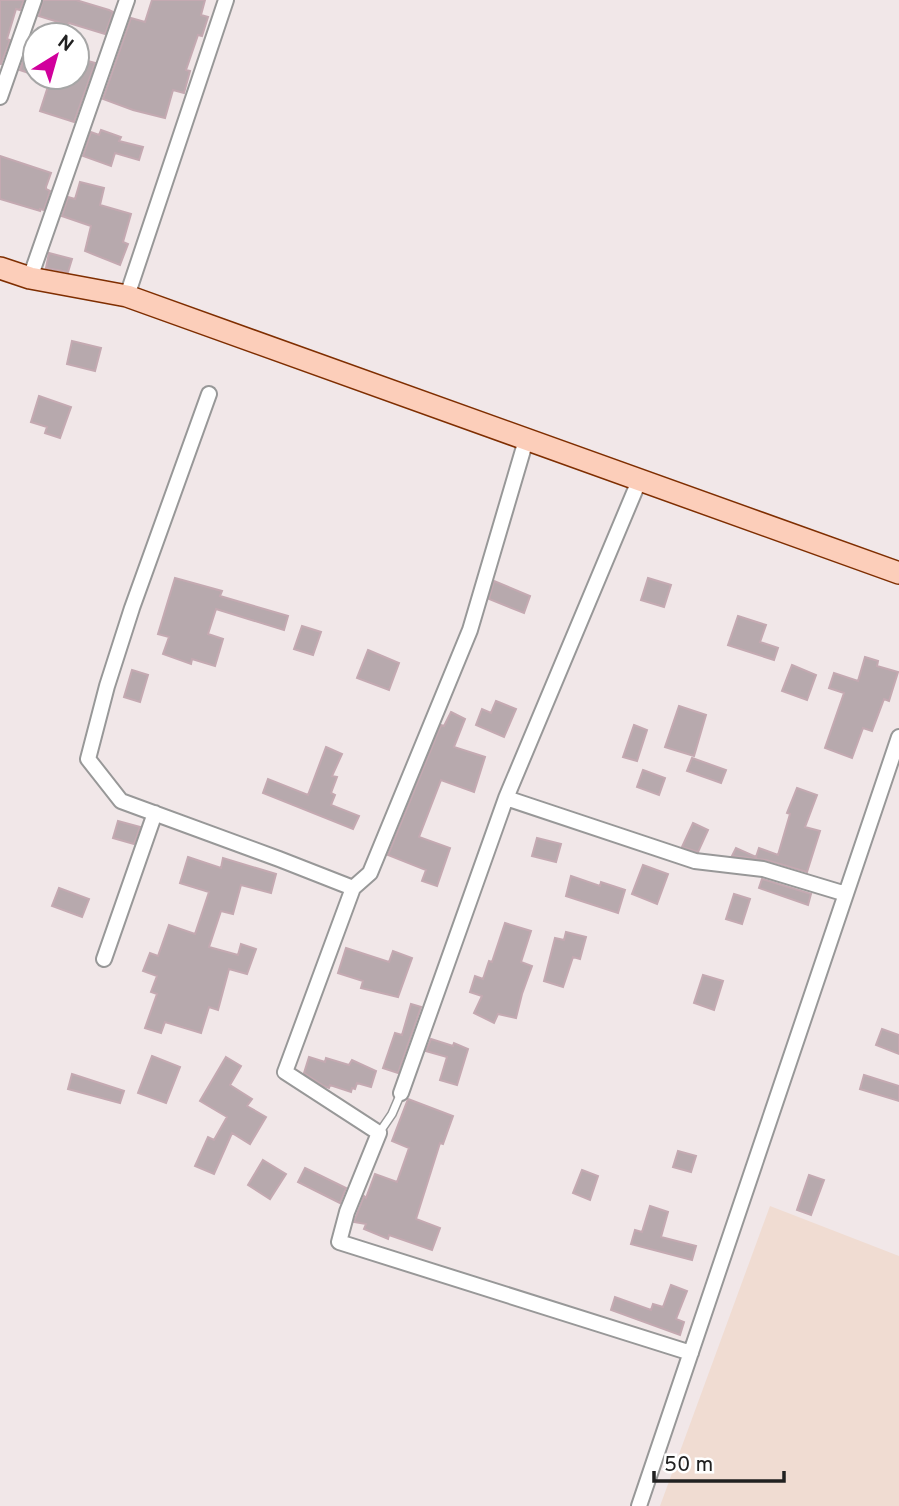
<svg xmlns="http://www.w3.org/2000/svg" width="899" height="1506" font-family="Overpass,sans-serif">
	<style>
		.farmland { fill: #f0dcd2 }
		.building { fill: #b7a9ad; stroke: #c4a9b1; stroke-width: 2 }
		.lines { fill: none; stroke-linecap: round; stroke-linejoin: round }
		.lane-casing { stroke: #989898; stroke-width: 10 }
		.street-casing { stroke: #989898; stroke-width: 18 }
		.secondary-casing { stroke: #7f2e01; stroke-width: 24 }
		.lane { stroke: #fff; stroke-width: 7 }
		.street { stroke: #fff; stroke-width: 14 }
		.secondary { stroke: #fcceba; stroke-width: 21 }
	</style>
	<rect width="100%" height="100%" fill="#f1e7e8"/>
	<!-- farmland -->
	<path class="farmland" d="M770,1206L899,1256V1506H660Z"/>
	<!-- building -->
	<path class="building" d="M0,0H24L20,10L16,9L7,39L10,40L1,64H0Z
		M43,0H76L109,10L113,12L105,34L69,23L68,25L39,16Z
		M152,0H205L201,15L208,17L202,36L198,35L186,70L190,71L184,93L173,90L165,118L133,110L103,99L131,18L145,22Z
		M28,46L35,48V75L20,70Z
		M77,58L95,63L74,122L40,111L51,77H77Z
		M101,130L121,137L119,141L143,147L139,160L115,153L111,166L83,156L91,132L99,135Z
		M0,156L51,173L46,187V189L50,191L44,210L40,209V211L0,199Z
		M80,182L104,188L100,205L131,214L123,242L128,244L120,265L85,251L91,226L62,216L68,197L75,199Z
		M49,253L72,259L68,272L46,268Z
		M72,341L101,348L95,371L67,364Z
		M39,396L71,407L60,438L45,433L47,427L31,422Z
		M175,578L222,591L220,596L288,616L284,630L216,609L208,634L223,639L215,666L192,659L191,664L163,654L169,637L158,634Z
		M648,578L671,585L664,607L641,600Z
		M494,581L530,596L524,613L489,599Z
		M738,616L766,625L760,642L778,648L774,660L728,645Z
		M302,626L321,632L313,655L294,649Z
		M368,650L399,663L389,690L357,678Z
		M865,657L878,661L877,666L898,672L889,701L884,699L872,731L863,728L852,758L825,748L844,693L829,688L834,673L858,681Z
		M792,665L816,675L807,700L782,691Z
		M132,670L148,675L140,702L124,697Z
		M496,701L516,709L504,737L476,725L482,709L491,713Z
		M679,706L706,715L694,756L665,747Z
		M451,712L465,719L454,747L485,757L474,792L441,780L419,837L450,848L437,886L422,881L426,870L388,855L441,725L444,726Z
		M634,725L647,730L637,761L623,757Z
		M326,747L342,754L332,776L337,777L331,793L335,795L331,805L359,816L353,829L263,793L268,779L308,795Z
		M692,758L726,770L721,783L687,771Z
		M643,770L665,778L659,795L637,787Z
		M797,788L817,795L805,827L820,831L807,872L766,860L732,856L736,848L756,857L759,848L778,855L790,814L787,813Z
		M118,821L140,827L134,844L113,838Z
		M693,823L708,830L698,852L682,847Z
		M537,838L561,844L556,862L532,856Z
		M188,857L221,868L223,858L276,874L271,893L241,885L233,914L221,911L209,947L238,955L241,944L256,949L247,974L229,969L218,1010L209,1007L201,1033L165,1022L161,1033L145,1028L157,994L151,992L157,976L143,971L150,953L158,956L169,925L195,934L209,892L180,883Z
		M643,865L668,874L657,904L632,894Z
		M571,876L600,886L601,882L625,890L618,913L566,896Z
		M762,879L811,894L808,905L759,888Z
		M59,888L89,899L82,917L52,906Z
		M734,894L750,899L742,924L726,919Z
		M505,923L531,931L521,962L532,966L522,994L516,1018L498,1014L494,1023L474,1013L482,996L470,992L475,976L483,979L489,961L492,962Z
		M566,932L586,937L580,959L573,957L563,987L544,981L555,938L564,940Z
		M346,948L389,962L393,951L412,958L398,997L361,988L363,981L338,973Z
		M703,975L723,981L714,1010L694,1003Z
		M411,1004L421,1007L398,1073L383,1068L395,1033L402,1035Z
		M882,1029L899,1035V1054L876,1045Z
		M431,1039L453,1046L454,1043L468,1049L457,1085L440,1080L447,1057L426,1051Z
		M152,1056L180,1067L166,1103L138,1093Z
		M226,1057L241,1066L230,1085L252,1099L247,1106L266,1117L250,1144L232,1133L214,1174L195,1166L208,1137L214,1140L227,1117L200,1101Z
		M309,1057L325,1062L326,1058L349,1065L352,1060L376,1071L371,1087L357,1083L355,1089L352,1088L351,1092L330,1085L329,1088L324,1086L304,1073Z
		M72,1074L124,1091L120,1103L68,1089Z
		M864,1075L899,1086V1101L860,1089Z
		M408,1099L453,1116L443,1144L440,1143L416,1219L440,1228L432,1250L389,1235L388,1239L364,1229L366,1224L354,1222L364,1196L366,1198L375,1174L397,1182L409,1148L392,1141Z
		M678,1151L696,1156L691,1172L673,1167Z
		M263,1160L286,1174L270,1199L248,1185Z
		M305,1168L346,1188L340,1203L298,1182Z
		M582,1170L598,1176L590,1200L573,1193Z
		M809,1175L824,1180L811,1215L797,1210Z
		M650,1206L668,1212L661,1237L696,1246L692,1260L631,1244L635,1230L642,1232Z
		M671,1285L687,1291L676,1319L684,1322L680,1335L611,1310L615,1297L651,1310L653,1304L663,1307Z"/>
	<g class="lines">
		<defs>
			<path id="lane" d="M379,1133L392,1114L401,1093"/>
			<path id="street" d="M0,97L34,0
				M30,278L127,0
				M127,296L226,0
				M209,394L132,608L107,686L88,759L121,801L279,859L353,888
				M526,440L470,630L370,873L353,888L285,1072L379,1133L347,1212L339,1242L691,1353
				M506,798L695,861L763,869L846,894
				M104,959L155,813
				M401,1093L506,798L639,481
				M639,1506L899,737"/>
			<path id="secondary" d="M0,268L30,278L127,296L899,573"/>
		</defs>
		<!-- lane casing -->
		<use href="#lane" class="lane-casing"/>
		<!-- street casing -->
		<use href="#street" class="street-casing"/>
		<!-- secondary casing -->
		<use href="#secondary" class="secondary-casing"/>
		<!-- lane -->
		<use href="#lane" class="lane"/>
		<!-- street -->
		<use href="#street" class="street"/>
		<!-- secondary -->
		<use href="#secondary" class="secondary"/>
	</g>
	<!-- north arrow -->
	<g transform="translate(56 56) rotate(37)"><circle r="33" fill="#ffffff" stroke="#a6a6a6" stroke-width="2"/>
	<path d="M0-5L12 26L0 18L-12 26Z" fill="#d1009c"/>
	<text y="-10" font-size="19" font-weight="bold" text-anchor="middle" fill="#212121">N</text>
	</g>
	<!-- scale -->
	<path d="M654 1471v10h130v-10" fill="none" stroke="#212121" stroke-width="3.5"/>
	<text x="664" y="1471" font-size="21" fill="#212121" stroke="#ffffff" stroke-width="5" paint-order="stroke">50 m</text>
</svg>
